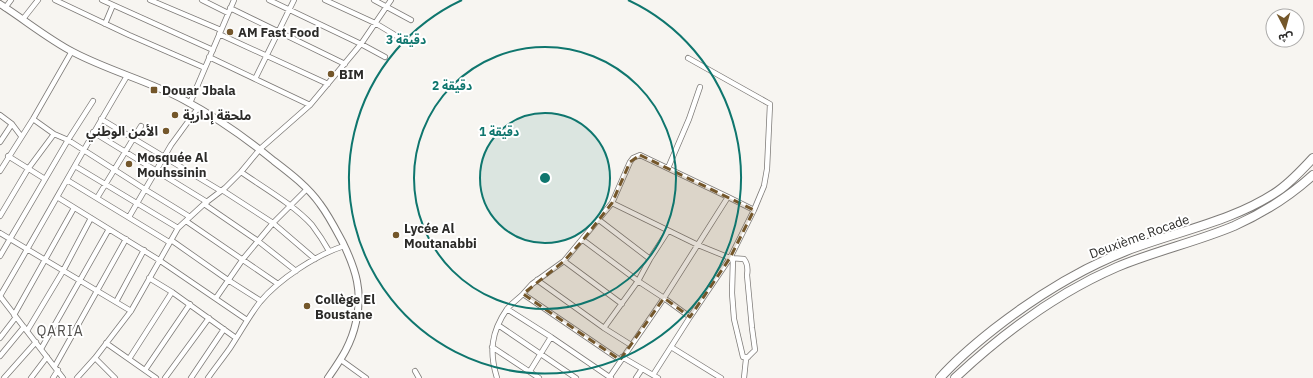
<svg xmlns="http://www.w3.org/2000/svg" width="1313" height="378" font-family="'IBM Plex Sans','Noto Sans Arabic',sans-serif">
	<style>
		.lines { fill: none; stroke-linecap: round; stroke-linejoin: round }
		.street-casing { stroke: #7e7b78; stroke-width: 6 }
		.secondary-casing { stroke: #7e7b78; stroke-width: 8 }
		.highway-casing { stroke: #7e7b78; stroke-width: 10 }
		.street { stroke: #fff; stroke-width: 4.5 }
		.secondary { stroke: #fff; stroke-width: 6 }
		.highway { stroke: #fff; stroke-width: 8 }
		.marked { fill: #74572b; fill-opacity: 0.2; stroke: #74572b; stroke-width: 3; stroke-dasharray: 8 5; stroke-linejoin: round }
		.ring { fill: none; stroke: #0f766e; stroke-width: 2 }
		.poi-dot { fill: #74572b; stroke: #fff; stroke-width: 1.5 }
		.labels { text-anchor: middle; stroke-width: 4; stroke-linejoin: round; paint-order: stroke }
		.poi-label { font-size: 13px; font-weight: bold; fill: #2c2b29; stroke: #fff; text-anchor: start }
		.street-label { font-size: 13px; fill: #2c2b29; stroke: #fff }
		.neighbourhood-label { font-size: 14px; letter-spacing: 1px; fill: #514f4c; stroke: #fff }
		.centre { fill: #0f766e; stroke: #fff; stroke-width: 2 }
		.ring-label { font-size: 12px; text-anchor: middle; font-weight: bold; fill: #0f766e; stroke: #fff; stroke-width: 4; stroke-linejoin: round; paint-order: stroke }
	</style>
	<rect width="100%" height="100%" fill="#f7f5f1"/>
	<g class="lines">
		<defs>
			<path id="street" d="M55,0L129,35L205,68
				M102,0L213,50
				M150,0L221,30
				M202,0L228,13
				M269,0L361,44L385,57
				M325,0L375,23L400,38
				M374,0L411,20
				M5,8L11,0
				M230,8L345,64
				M23,19L38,0
				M105,24L113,5
				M219,34L328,84
				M209,57L310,105
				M255,79L294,0
				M190,103L234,0
				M0,115L12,124L21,136
				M33,119L54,134L68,140L146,190L190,217
				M101,119L221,191
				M93,132L207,202
				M0,142L12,124
				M8,156L45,179
				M75,166L178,228
				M668,168L689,119L700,87
				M0,171L33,119L72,51
				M241,172C264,188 294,205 312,225C318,233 324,242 329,251
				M67,180L169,242
				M222,190L273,223L315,259
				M57,197L159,260L247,320
				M97,198L141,126
				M612,203L698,245L730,258L744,259C748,264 748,269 747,275L752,328L755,350L746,359L744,378
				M204,204L258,241L296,271
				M0,216L28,169L54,134
				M129,217L171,145L198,108
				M599,220L650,259
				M186,221L278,284
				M0,233L131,311
				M171,240L228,280L261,301
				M583,240L638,281L664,298L690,317
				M0,256L68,140L93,101
				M733,258L732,293L734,319L743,357H748
				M149,278L172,292L236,338
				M537,280L604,328
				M523,294L532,284L564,261
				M0,296C43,223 84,148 127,76
				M0,296L63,378
				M216,298L243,259L273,223L307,189
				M116,302L144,250
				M622,304L564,261L612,203L630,162L633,158L640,155L728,197
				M507,309L551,337L611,378
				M14,315L74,208
				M498,325L576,378
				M27,331L63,271L91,218
				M0,338L16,317
				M106,343L156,378
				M631,345L604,328L638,281L650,259L668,231
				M492,347L539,378
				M671,347L721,378
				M41,349L109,229
				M0,356L24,327
				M622,357L658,378
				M95,358L115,378
				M129,359L172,292
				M341,360L366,378
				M55,366L126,239
				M145,370L190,304
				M415,371L419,378
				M530,371L551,337
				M653,375L690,317L730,258L754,210L764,186L767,169L770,104L688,58
				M4,378L36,342
				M31,378L47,357
				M53,378L58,370
				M77,378L95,358L131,311L178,228L204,204L225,188L241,172L260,149L310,105L361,44L391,0
				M165,378L209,318
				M191,378L224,329
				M208,378C215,368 223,358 230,348C240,333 249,316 260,302C279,279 316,255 344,246
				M497,378C489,352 491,332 507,309C511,304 518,299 523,294L620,360
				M609,378L664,298L728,197L754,210
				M636,378L642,369"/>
			<path id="secondary" d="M0,4C25,20 48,39 73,52C109,71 149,81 184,100C216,117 246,138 274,161C291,174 308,187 320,204C329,216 336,230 343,243C356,270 363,292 356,322C351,345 341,359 328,378"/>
			<path id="highway" d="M940,378C956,360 975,344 994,329C1035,297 1078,270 1126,251C1177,231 1232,222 1278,191C1291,182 1302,170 1313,158
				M955,378C1003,333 1057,293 1117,267C1155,251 1196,242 1234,226C1263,213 1290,196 1313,175"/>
		</defs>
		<!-- street casing -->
		<use href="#street" class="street-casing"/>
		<!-- secondary casing -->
		<use href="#secondary" class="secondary-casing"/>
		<!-- highway casing -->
		<use href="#highway" class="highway-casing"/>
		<!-- street -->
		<use href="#street" class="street"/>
		<!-- secondary -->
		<use href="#secondary" class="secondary"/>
		<!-- highway -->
		<use href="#highway" class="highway"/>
	</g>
	<!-- marked area -->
	<path class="marked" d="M640,155L754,210L730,258L690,317L664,298L620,360L523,294L564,261L583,240L612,203L630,162Z"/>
	<!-- distance rings -->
	<circle cx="545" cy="178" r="65" fill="#0f766e" fill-opacity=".12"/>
	<g class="ring">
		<circle cx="545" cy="178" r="65"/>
		<circle cx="545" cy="178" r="131"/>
		<path d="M628 0A196 196 0 1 1 462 0"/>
	</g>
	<!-- markers -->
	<g class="poi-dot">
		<circle cx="230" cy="32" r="4"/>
		<circle cx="331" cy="74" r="4"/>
		<rect x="150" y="86" width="8" height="8" rx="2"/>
		<circle cx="175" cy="115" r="4"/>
		<circle cx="166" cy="131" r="4"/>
		<circle cx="129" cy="164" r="4"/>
		<circle cx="396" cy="235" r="4"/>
		<circle cx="307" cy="306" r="4"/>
	</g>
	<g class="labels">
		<!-- poi labels -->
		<g class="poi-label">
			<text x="238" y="37">AM Fast Food</text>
			<text x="339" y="79">BIM</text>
			<text x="162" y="95">Douar Jbala</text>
			<text x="183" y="120">ملحقة إدارية</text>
			<text x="158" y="136" text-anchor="end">الأمن الوطني</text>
			<text x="137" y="162">Mosquée Al<tspan x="137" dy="15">Mouhssinin</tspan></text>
			<text x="404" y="233">Lycée Al<tspan x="404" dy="15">Moutanabbi</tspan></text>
			<text x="315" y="304">Collège El<tspan x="315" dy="15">Boustane</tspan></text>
		</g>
		<!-- street labels -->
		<g class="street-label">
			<text transform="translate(1139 236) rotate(-20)" y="5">Deuxième Rocade</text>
		</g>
		<!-- neighbourhood labels -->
		<g class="neighbourhood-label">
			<text x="60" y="336">QARIA</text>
		</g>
	</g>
	<circle cx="545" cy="178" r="6" class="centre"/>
	<g class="ring-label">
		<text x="406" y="44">3 دقيقة</text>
		<text x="452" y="90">2 دقيقة</text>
		<text x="499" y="136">1 دقيقة</text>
	</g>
	<!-- north arrow -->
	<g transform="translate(1285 28) rotate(174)"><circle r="19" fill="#ffffff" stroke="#abaaa9"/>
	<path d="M0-3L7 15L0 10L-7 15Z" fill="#74572b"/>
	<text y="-6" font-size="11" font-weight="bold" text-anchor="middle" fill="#2c2b29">ش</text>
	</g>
</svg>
